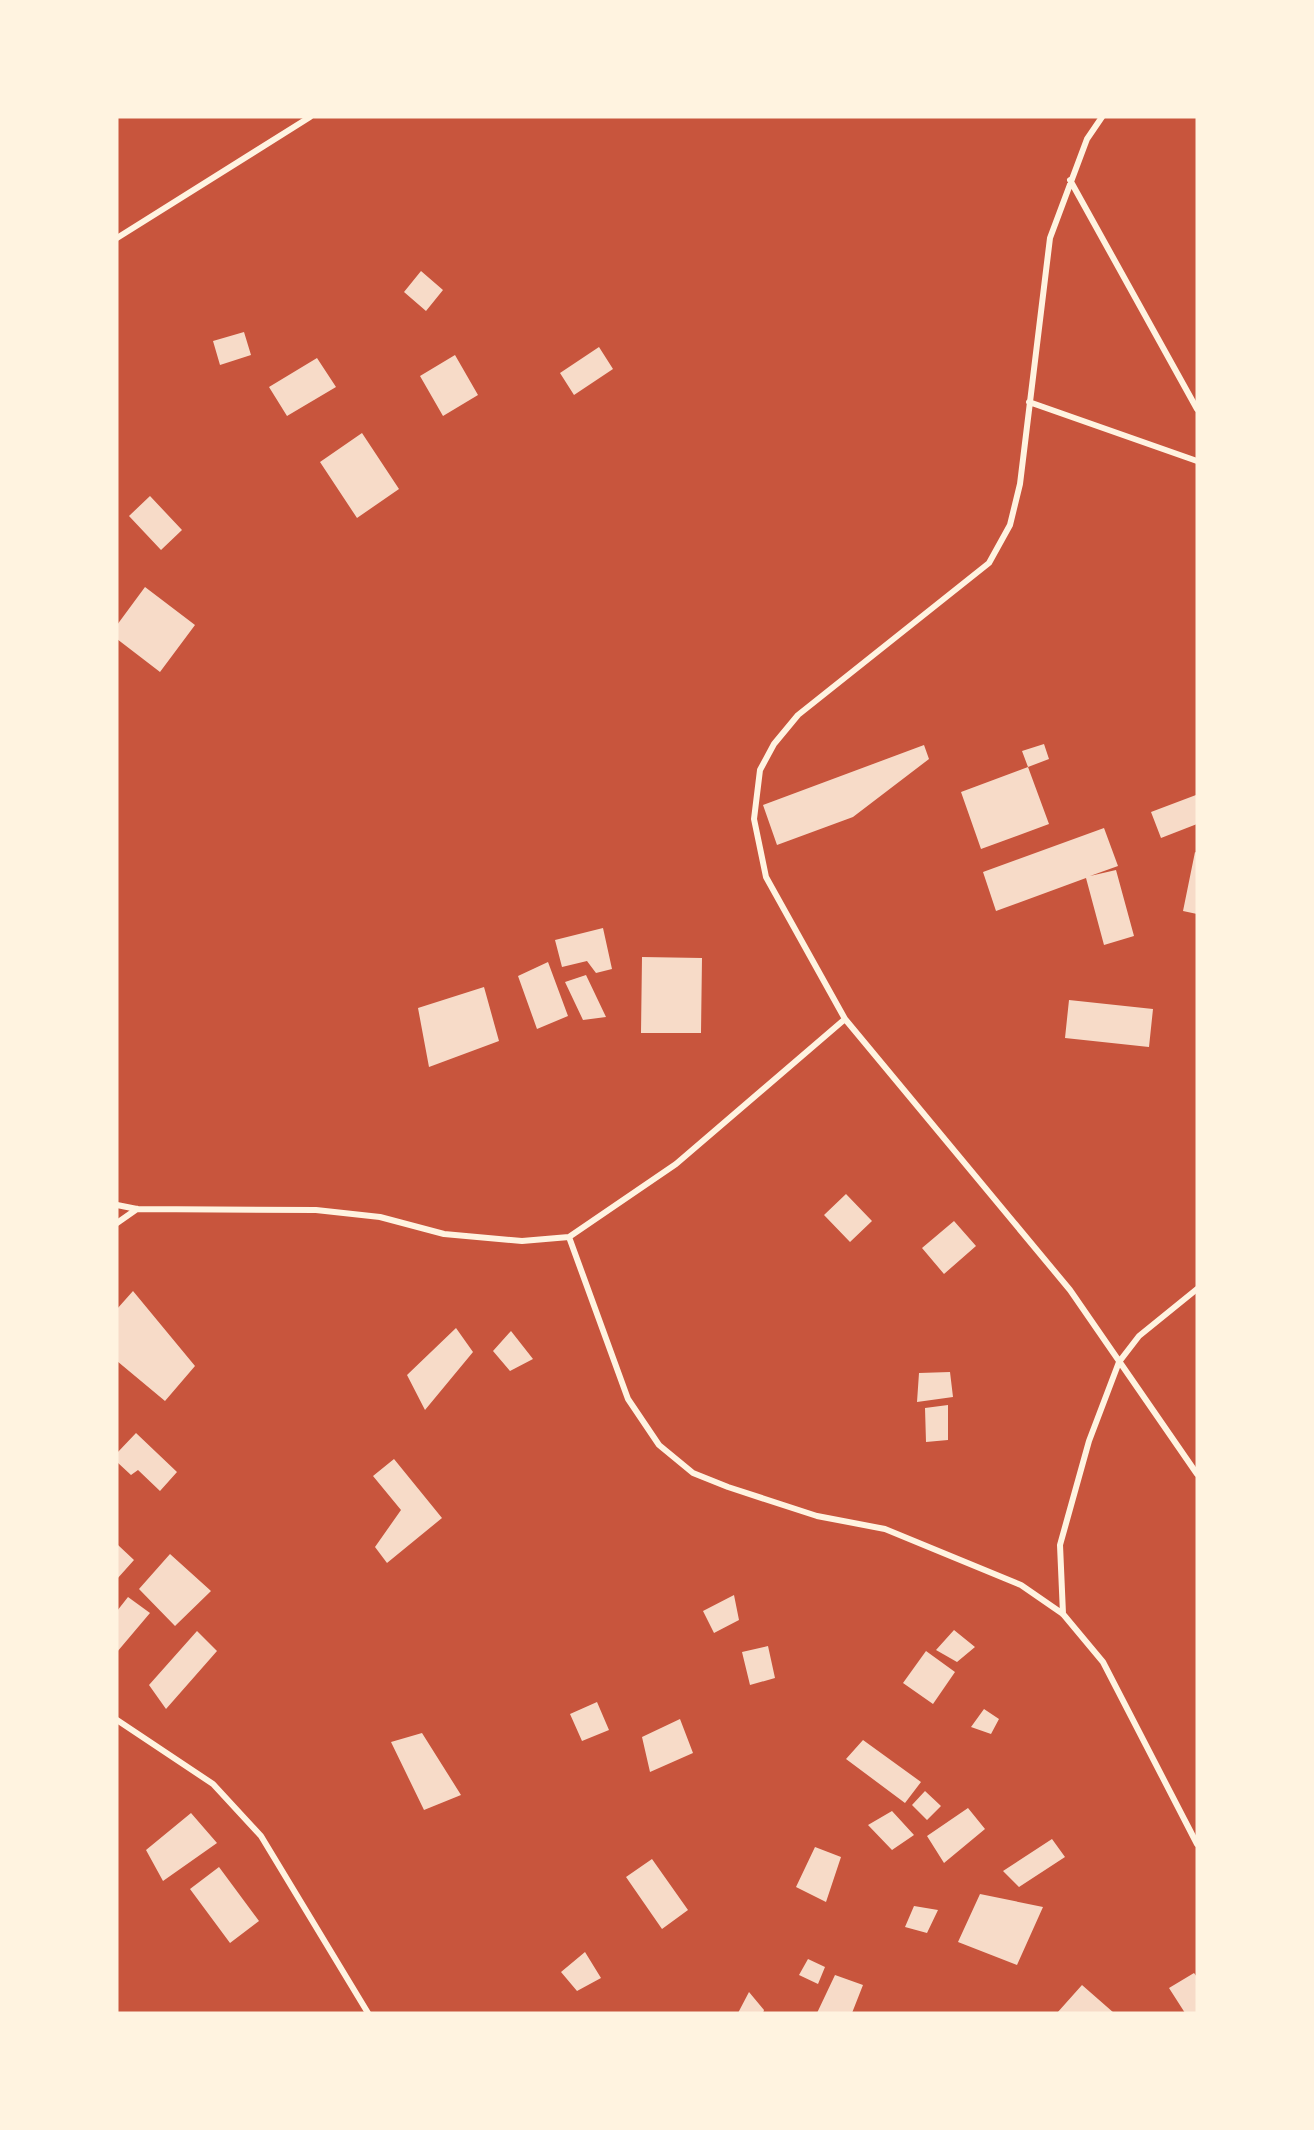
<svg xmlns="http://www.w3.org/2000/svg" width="1314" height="2130" font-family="'Titillium Web',sans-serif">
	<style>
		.building { fill: #f7dbc8 }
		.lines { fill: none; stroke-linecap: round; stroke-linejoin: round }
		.minor { stroke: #fff3e0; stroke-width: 6 }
	</style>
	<rect width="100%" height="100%" fill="#c8553d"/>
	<!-- building -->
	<path class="building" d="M421,271L443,290L426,311L404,292Z
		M244,332L251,355L220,365L213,341Z
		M599,347L613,369L574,395L560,373Z
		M455,355L478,395L443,416L420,376Z
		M317,358L336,387L287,416L269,387Z
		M362,433L399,489L357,518L320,462Z
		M150,496L182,530L161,550L129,516Z
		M145,587L195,625L160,672L117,639V625Z
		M1044,744L1049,759L1028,767L1022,751Z
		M924,745L929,759L853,817L777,845L763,805Z
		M1028,767L1049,824L981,849L961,792Z
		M1196,795L1197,824L1161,838L1151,812Z
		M1104,828L1118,866L1090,876L1116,870L1134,936L1104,945L1086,878L996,911L983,872Z
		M1195,852L1197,853V914L1183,911Z
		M603,928L612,969L596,973L587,961L562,967L555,940Z
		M642,957L702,958L701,1033H641Z
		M548,962L568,1016L537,1029L518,976Z
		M586,975L606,1017L583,1020L565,982Z
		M484,987L499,1041L429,1067L418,1008Z
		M1069,1000L1153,1009L1149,1047L1065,1038Z
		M846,1194L872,1221L850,1242L824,1215Z
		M954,1221L976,1246L944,1274L922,1248Z
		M133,1291L195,1366L165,1401L117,1361V1309Z
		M456,1328L473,1352L425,1410L407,1375Z
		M511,1331L533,1359L510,1371L493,1351Z
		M950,1372L953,1397L917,1402L919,1373Z
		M948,1405V1440L926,1442L925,1408Z
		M136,1433L177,1472L160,1491L138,1470L131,1475L117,1462V1453Z
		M394,1459L442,1518L387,1563L375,1547L401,1510L373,1476Z
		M118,1545L134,1560L117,1579V1547Z
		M170,1554L211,1591L175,1626L139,1589Z
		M734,1595L739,1620L714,1633L703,1611Z
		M128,1597L150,1613L117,1652V1611Z
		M954,1630L975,1647L957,1662L936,1650Z
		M197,1631L217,1651L166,1709L149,1685Z
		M768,1646L775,1678L750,1685L742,1652Z
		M926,1651L955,1672L933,1704L903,1683Z
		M597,1702L609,1730L582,1741L570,1714Z
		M984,1709L999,1719L991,1734L971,1727Z
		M680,1719L693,1753L650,1772L642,1737Z
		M422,1733L461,1795L424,1810L391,1742Z
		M863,1740L921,1782L905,1803L846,1759Z
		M925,1791L941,1806L927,1820L912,1805Z
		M968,1808L985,1829L944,1863L927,1836Z
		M892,1811L914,1835L892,1850L868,1825Z
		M191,1813L217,1843L163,1881L146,1850Z
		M1052,1839L1065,1857L1019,1887L1003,1871Z
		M815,1847L841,1857L826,1902L796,1887Z
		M652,1859L688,1910L662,1929L626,1877Z
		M219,1867L259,1921L230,1943L190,1889Z
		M980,1894L1043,1907L1017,1965L958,1942Z
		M914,1906L938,1910L927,1933L905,1927Z
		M585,1952L601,1978L577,1991L561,1972Z
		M808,1959L825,1967L818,1984L799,1975Z
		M1194,1973L1197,1977V2013H1185L1169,1988Z
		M835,1975L863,1985L852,2013H817Z
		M1082,1985L1114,2013H1057Z
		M749,1992L764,2010L763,2013H738Z"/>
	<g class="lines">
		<!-- minor -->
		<path class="minor" d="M1102,117L1087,139L1050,238L1020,484L1010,525L989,563L798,715L774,744L760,770L754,819L766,877L845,1019L1070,1290L1197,1474
			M1070,180L1197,409
			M117,238L310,117
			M1029,402L1197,461
			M117,1205L137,1209L316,1210L380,1217L444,1234L522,1241L569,1237L676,1164L845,1019
			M117,1223L137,1209
			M569,1237L628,1399L659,1445L693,1473L728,1487L817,1516L885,1529L1021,1585L1063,1614L1103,1662L1197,1844
			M1063,1614L1060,1545L1089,1441L1119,1362L1139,1336L1197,1289
			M117,1720L213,1784L261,1836L368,2013"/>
	</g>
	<!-- border -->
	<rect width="1314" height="2130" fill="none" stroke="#fff3e0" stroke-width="237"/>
</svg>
